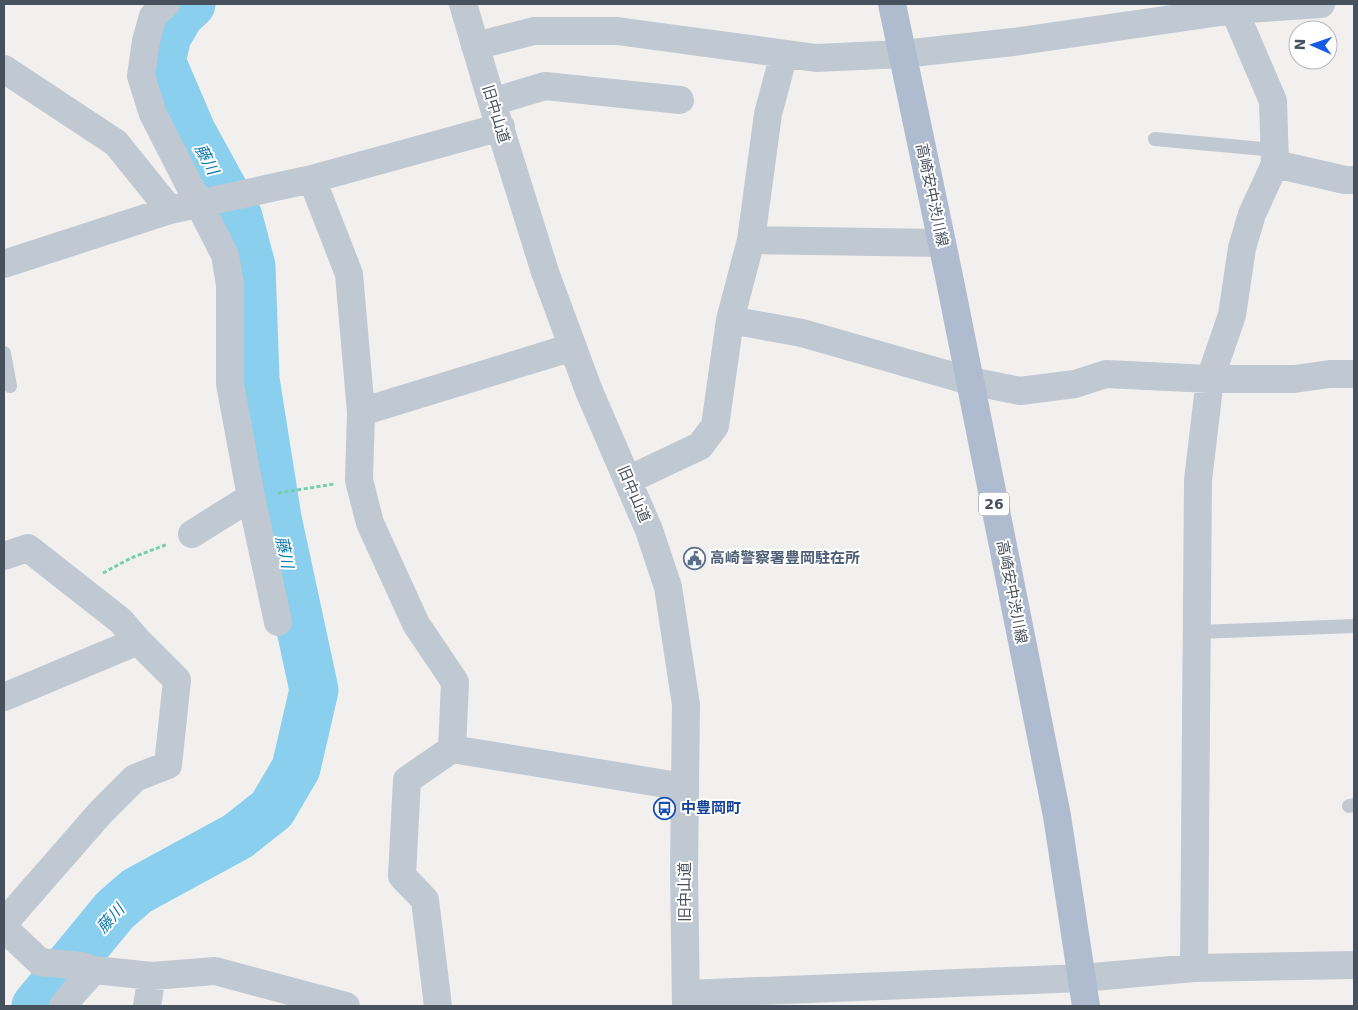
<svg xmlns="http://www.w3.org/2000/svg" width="1358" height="1010" font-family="'DejaVu Sans','Noto Sans JP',sans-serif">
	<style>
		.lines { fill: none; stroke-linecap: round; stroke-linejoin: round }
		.river { stroke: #8acfee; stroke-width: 49 }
		.path { stroke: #75cfac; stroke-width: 3; stroke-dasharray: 4 2.5; stroke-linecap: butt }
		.service { stroke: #c0c8d2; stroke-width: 14 }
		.minor { stroke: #c0c8d2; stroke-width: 28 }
		.primary { stroke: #afbccf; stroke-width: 28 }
		.labels { text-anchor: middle; stroke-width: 4; stroke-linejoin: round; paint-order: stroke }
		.shield { fill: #fff; stroke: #7e848e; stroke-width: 1 }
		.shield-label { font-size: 14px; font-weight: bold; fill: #47505d }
		.street-label { font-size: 15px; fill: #47505d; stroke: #fff }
		.service-label { font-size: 15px; font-weight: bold; fill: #4e5e75; stroke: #fff; text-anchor: start }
		.transit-label { font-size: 15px; font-weight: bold; fill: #164399; stroke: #fff; text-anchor: start }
		.water-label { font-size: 16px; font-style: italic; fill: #0a7aad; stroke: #fff }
	</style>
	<rect width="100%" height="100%" fill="#f2f0ef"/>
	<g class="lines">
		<!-- river -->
		<path class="river" d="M36,1006L115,910L137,891L238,836L272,809L296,768L314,690L277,518L255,379L251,266L238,217L191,131L161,61L167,36L180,14L191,4"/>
		<!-- path -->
		<path class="path" d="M278,493L334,484
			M103,573L131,558L168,544"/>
		<!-- service -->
		<path class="service" d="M1155,139L1275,150
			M4,353L10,386
			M1197,632L1354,626
			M1349,806L1354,805"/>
		<!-- minor -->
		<path class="minor" d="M166,4L153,16L146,41L141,76L153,114L225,255L230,285V384L251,497L278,622
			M463,4L492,102L545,272L589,391L649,530L668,587L686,705L684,872L686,1006
			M475,46L534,31H617L816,58L903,54L1013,42L1234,10L1321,4
			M4,69L116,143L170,210
			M492,102L545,86L680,100
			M1275,164L1345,180H1354
			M312,179L349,274L361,412L359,480L370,523L416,624L455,682L452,749
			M751,240L942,243
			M4,264L170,210L312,179L501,127
			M730,320L802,333L970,381L1020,391L1075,384L1106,374L1210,379H1294L1330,374H1354
			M361,412L573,347
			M628,480L700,446L715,426L730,320L751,240L768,114L784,54
			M192,534L251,497
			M4,556L28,548L121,621L138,641L177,680L168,765L135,778L101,812L4,923
			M4,697L138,641
			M4,928L40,962L81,966L94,970L152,976L215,971L346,1006
			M1194,968L1198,480L1210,379L1232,315L1242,248L1252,214L1275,164L1273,101L1234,10V4
			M686,994L1082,978L1194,968L1354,965
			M63,1006L75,991L94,970
			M147,1006L152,976
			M438,1006L425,900L402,876L407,780L452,749L684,787"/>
		<!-- primary -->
		<path class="primary" d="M892,4L950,281L1057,816L1086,1006"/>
	</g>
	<!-- icons -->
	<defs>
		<symbol id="civic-ring" viewBox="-11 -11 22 22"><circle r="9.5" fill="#fff" stroke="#5c6f8a" stroke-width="1.5"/><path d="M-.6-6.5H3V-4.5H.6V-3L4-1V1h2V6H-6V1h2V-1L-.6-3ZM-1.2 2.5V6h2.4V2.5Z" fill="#5c6f8a"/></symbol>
		<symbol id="bus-ring" viewBox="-11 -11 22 22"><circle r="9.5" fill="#fff" stroke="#1a4fb4" stroke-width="1.5"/><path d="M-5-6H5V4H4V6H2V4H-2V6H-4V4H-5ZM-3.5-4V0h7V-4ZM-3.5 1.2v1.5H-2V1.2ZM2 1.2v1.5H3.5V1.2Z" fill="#1a4fb4"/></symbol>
	</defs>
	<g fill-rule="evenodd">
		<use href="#civic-ring" x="682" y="546" width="25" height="25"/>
		<use href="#bus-ring" x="652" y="796" width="25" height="25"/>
	</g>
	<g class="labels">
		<!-- shield labels -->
		<rect class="shield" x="979" y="492.5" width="30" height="23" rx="4"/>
		<g class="shield-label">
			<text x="994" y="509">26</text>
		</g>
		<!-- street labels -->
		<g class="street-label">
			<text transform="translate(496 114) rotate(73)" y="5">旧中山道</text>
			<text transform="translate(932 195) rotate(78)" y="5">高崎安中渋川線</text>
			<text transform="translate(634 494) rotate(67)" y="5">旧中山道</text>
			<text transform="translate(1012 592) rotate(79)" y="5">高崎安中渋川線</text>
			<text transform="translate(685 892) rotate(-90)" y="5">旧中山道</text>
		</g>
		<!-- service labels -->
		<g class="service-label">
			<text x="710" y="563">高崎警察署豊岡駐在所</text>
		</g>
		<!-- transit labels -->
		<g class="transit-label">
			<text x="681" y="813">中豊岡町</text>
		</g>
		<!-- water labels -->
		<g class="water-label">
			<text transform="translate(207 159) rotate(62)" y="6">藤川</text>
			<text transform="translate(285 552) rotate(78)" y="6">藤川</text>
			<text transform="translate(110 918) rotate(-48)" y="6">藤川</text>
		</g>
	</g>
	<!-- border -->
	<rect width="1358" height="1010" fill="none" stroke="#47505d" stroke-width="10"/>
	<!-- north arrow -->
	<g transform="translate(1313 45) rotate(272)"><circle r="24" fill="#ffffff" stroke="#b5b9be"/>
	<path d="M0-4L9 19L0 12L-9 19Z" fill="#165be5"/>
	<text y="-8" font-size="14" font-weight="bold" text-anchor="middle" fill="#47505d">N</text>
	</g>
</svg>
